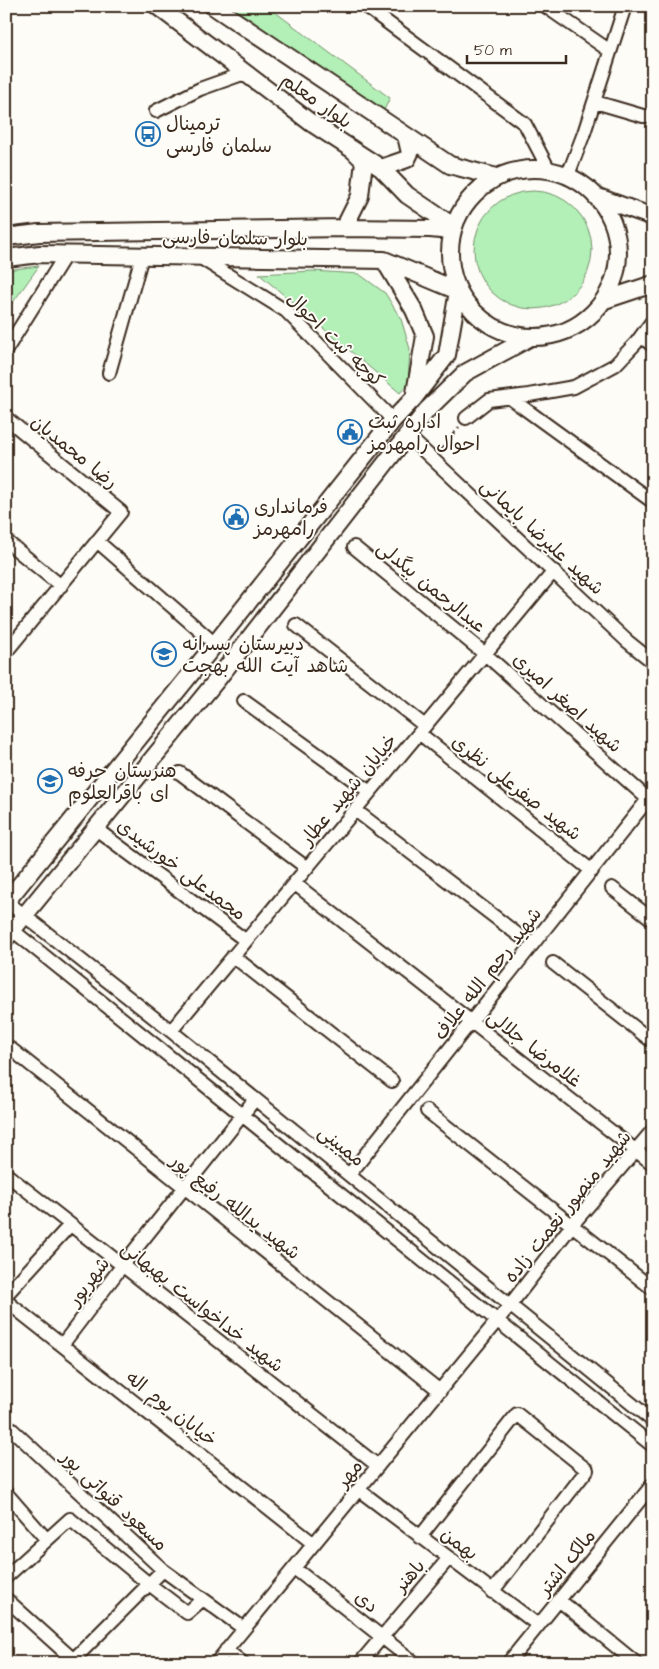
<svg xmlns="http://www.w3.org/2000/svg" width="659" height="1669" font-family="'Architects Daughter','Playpen Sans Arabic',sans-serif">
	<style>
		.green { fill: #b2f0b7; stroke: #768d6a }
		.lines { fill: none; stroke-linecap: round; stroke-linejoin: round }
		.minor-casing { stroke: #3b2a1e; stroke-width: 16 }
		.major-casing { stroke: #3b2a1e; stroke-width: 20 }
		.path { stroke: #3b2a1e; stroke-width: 2.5; stroke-dasharray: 5 4; stroke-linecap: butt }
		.minor { stroke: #fdfcf7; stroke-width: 12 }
		.major { stroke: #fdfcf7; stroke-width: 16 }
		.labels { text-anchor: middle; stroke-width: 4; stroke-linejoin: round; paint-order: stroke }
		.street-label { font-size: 19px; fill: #3b2a1e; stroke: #fdfcf7 }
		.poi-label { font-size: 19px; fill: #3b2a1e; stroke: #fdfcf7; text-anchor: start }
	</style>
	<rect width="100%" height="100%" fill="#fdfcf7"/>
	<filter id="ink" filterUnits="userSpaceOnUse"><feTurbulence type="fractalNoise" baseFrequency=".02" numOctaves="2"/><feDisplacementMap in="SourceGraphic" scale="10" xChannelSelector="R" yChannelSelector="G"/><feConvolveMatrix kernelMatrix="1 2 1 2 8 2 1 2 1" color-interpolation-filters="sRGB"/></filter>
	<g filter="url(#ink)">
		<!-- green -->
		<path class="green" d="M226,6H267L390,98L382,114Z
			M474 250a59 59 0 1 1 118 0a59 59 0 1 1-118 0Z
			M39,266L6,312V270Z
			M313,271L359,274L385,293L401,319L410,349L408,384L400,393L259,274Z"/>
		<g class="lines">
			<defs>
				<path id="minor" d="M365,6L525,124L549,170
					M545,6L610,51
					M595,102L643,116H653
					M156,111L200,89L245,73
					M568,175L584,133L625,6
					M199,257L286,311L393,420
					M641,336L653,346
					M6,350L66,254
					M109,373L142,256
					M510,398L653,502
					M6,418L121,512L6,652
					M466,418L489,400L529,395L574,387L615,365L636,343L653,320
					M408,436L627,641L653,662
					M6,541L61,586
					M97,541L215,644
					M354,547L485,654L648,799
					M296,625L425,726
					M244,701L370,792
					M419,733L592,871
					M180,773L307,868
					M355,810L521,937
					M96,829L245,940
					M294,883L653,1164
					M612,888L653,920
					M6,901L171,1031L653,1421
					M6,925L653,1446
					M233,956L392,1081
					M553,963L653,1042
					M171,1031L554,571
					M11,1049L440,1391
					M427,1111L653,1289
					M6,1174L378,1466
					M349,1175L653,793
					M6,1295L70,1225
					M6,1301L314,1544
					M62,1345L122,1266L255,1099
					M6,1424L163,1570L243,1628
					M359,1490L538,1625
					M6,1493L47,1540
					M420,1537L517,1414L587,1470L492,1592
					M294,1568L415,1663
					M6,1577L70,1519L149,1584L187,1613L203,1599
					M6,1599L77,1663
					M559,1600L636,1663
					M226,1650L243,1663
					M70,1663L163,1570
					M216,1663L510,1305L572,1225L653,1130
					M360,1663L449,1558
					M508,1663L653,1484"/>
				<path id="major" d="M157,6L310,122L381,168L407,195L453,226
					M213,6L450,165L496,177
					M381,168L407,159L410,153L406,136
					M450 253a84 84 0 1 1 168 0a84 84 0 1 1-168 0Z
					M598,197L653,217
					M344,228L360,196L364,161L354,151
					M6,237L39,233L344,228L430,229L452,231
					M6,258L40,254L384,260L458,291L447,355L414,398L393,420L215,644L6,902
					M384,260L414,310L425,336L415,393
					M605,300L653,284
					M6,938L216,681L427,410L465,373L529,338"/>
			</defs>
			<!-- minor casing -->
			<use href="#minor" class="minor-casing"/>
			<!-- major casing -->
			<use href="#major" class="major-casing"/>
			<!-- path -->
			<path class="path" d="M441,450L459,427"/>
			<!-- minor -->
			<use href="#minor" class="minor"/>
			<!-- major -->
			<use href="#major" class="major"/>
		</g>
	</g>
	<!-- icons -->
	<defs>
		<symbol id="bus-ring" viewBox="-11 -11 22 22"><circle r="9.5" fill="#fdfcf7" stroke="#1f6fb2" stroke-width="1.5"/><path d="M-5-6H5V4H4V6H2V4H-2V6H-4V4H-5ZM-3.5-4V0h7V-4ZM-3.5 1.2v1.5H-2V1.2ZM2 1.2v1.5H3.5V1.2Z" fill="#1f6fb2"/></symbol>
		<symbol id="civic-ring" viewBox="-11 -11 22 22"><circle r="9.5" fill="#fdfcf7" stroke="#1f6fb2" stroke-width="1.5"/><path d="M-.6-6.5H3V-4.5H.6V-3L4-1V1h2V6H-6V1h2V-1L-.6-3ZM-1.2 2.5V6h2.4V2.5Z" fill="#1f6fb2"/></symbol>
		<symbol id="school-ring" viewBox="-11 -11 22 22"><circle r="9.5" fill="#fdfcf7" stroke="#1f6fb2" stroke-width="1.5"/><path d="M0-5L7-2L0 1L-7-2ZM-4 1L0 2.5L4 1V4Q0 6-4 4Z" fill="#1f6fb2"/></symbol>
	</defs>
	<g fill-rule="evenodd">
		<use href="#bus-ring" x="134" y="120" width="28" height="28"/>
		<use href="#civic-ring" x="336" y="418" width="28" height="28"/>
		<use href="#civic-ring" x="222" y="503" width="28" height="28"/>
		<use href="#school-ring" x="150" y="640" width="28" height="28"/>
		<use href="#school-ring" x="36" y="767" width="28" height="28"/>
	</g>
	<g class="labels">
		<!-- street labels -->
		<g class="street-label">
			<text transform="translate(317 100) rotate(35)" y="7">بلوار معلم</text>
			<text transform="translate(235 237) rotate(1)" y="7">بلوار سلمان فارسی</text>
			<text transform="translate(336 339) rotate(44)" y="7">کوچه ثبت احوال</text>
			<text transform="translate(75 451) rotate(39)" y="7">رضا محمدیان</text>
			<text transform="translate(543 536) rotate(43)" y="7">شهید علیرضا بایمانی</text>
			<text transform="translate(432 586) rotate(39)" y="7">عبدالرحمن بیگدلی</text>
			<text transform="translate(568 702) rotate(42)" y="7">شهید اصغر امیری</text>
			<text transform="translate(517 787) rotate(38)" y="7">شهید صفرعلی نظری</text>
			<text transform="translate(348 789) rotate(-50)" y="7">خیابان شهید عطار</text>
			<text transform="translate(182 869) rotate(37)" y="7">محمدعلی خورشیدی</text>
			<text transform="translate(487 973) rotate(-52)" y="7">شهید رحم الله علاف</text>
			<text transform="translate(535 1048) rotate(38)" y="7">غلامرضا جلالی</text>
			<text transform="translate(342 1145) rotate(39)" y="7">ممبینی</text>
			<text transform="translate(236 1206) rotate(38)" y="7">شهید یدالله رفیع پور</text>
			<text transform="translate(567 1206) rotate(-51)" y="7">شهید منصور نعمت زاده</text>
			<text transform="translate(88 1281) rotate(-53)" y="7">شهریور</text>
			<text transform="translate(203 1306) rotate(38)" y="7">شهید خداخواست بهبهانی</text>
			<text transform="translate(172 1408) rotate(38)" y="7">خیابان یوم اله</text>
			<text transform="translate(349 1473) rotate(-51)" y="7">مهر</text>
			<text transform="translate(115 1500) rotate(43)" y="7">مسعود قنواتی پور</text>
			<text transform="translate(460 1543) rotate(37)" y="7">بهمن</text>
			<text transform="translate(566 1562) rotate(-51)" y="7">مالک اشتر</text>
			<text transform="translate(409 1575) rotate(-49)" y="7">باهنر</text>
			<text transform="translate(367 1601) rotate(38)" y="7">دی</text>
		</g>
		<!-- poi labels -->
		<g class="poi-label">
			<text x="166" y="130">ترمینال<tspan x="166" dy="22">سلمان فارسی</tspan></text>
			<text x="368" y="428">اداره ثبت<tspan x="368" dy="22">احوال رامهرمز</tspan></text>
			<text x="254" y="513">فرمانداری<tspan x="254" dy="22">رامهرمز</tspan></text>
			<text x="182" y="650">دبیرستان پسرانه<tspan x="182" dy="22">شاهد آیت الله بهجت</tspan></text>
			<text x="68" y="777">هنرستان حرفه<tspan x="68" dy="22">ای باقرالعلوم</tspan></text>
		</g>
	</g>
	<!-- margin -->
	<rect width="659" height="1669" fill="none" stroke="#fdfcf7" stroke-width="25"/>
	<rect x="12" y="12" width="634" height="1644" fill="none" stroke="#3b2a1e" stroke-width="2" filter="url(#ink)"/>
	<!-- scale -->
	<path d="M467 55v8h99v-8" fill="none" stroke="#3b2a1e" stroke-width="2.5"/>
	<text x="474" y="55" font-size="15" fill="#3b2a1e" stroke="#fdfcf7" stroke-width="4" paint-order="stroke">50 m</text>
</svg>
